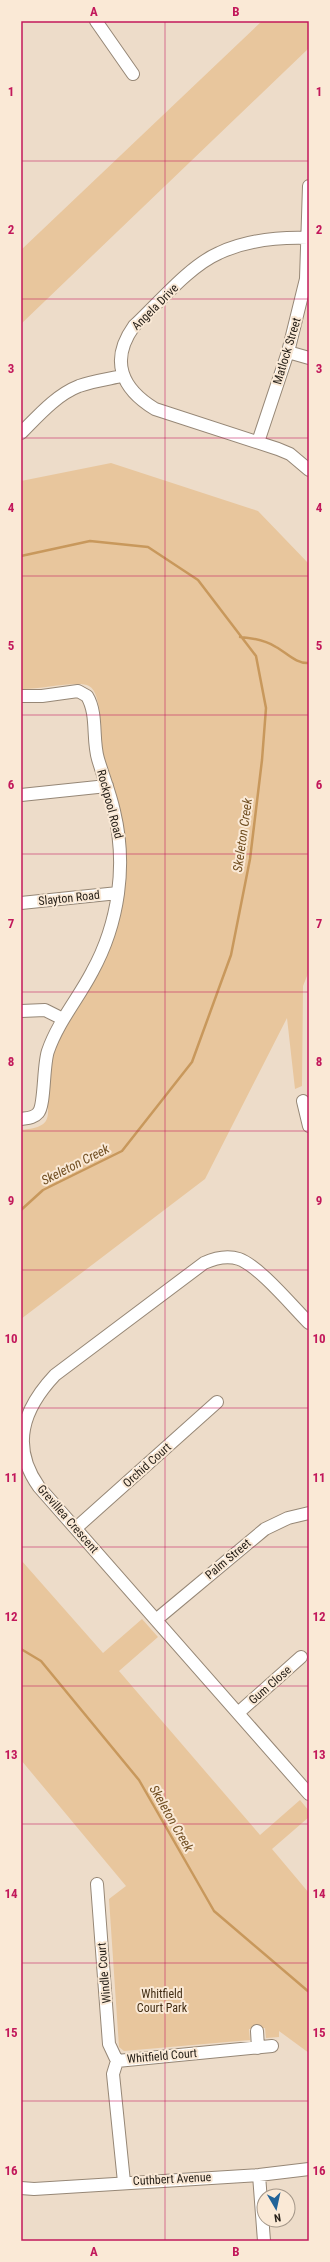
<svg xmlns="http://www.w3.org/2000/svg" width="330" height="2262" font-family="'Roboto Condensed',sans-serif">
	<style>
		.green { fill: #e8c69d }
		.lines { fill: none; stroke-linecap: round; stroke-linejoin: round }
		.stream { stroke: #c8985c; stroke-width: 2.5 }
		.minor-casing { stroke: #968776; stroke-width: 14 }
		.minor { stroke: #fff; stroke-width: 12 }
		.grid { fill: none; stroke: #c2185b; stroke-width: 1; stroke-opacity: 0.55 }
		.labels { text-anchor: middle; stroke-width: 4; stroke-linejoin: round; paint-order: stroke }
		.street-label { font-size: 12px; fill: #231d16; stroke: #fae9d6 }
		.park-label { font-size: 12px; fill: #432e14; stroke: #fae9d6 }
		.water-label { font-size: 13px; font-style: italic; fill: #704e21; stroke: #fae9d6 }
		.neatline { fill: none; stroke: #c2185b; stroke-width: 1.5 }
		.grid-label { font-size: 13px; text-anchor: middle; font-weight: bold; fill: #c2185b }
	</style>
	<rect width="100%" height="100%" fill="#eddcc9"/>
	<!-- green -->
	<path class="green" d="M262,21H309V48L21,324V250Z
		M111,463L258,511L309,564V971L303,986L302,1086L295,1089L287,1018L205,1179L21,1319V1130C54,1127 48,1117 47,1091C47,1081 48,1065 52,1056C59,1038 70,1021 79,1005C110,947 134,898 124,830C120,802 107,777 102,749C99,733 103,694 89,686C79,680 37,690 21,689V481Z
		M21,1560L103,1653L142,1619L158,1637L119,1671L260,1835L300,1800L309,1811V1817L272,1849L309,1893V2053L279,2031V2037L266,2038L265,2028L249,2029L250,2040L124,2051L119,2047L109,1899L126,1886L21,1760Z"/>
	<g class="lines">
		<!-- stream -->
		<path class="stream" d="M21,556L90,541L148,547L198,580L256,656L266,708L262,760L250,859L231,955L192,1062L122,1151L43,1190L21,1210
			M240,637C253,638 265,640 276,647C287,653 296,664 309,663
			M21,1649L41,1661L139,1780L214,1911L309,1992"/>
		<defs>
			<path id="minor" d="M96,21L133,74
				M308,238C277,237 247,240 219,253C189,266 158,304 134,326C109,361 122,389 155,409L278,449L290,454L309,470
				M288,352L309,358
				M21,433C38,416 56,395 79,386C93,381 108,379 122,376
				M258,442L288,352L306,279L309,186
				M21,696H42L78,691L87,696C98,714 92,739 98,759C103,776 110,793 114,811C127,865 119,923 92,972C78,999 58,1022 48,1051C43,1065 45,1106 38,1113C34,1118 27,1118 21,1119
				M21,795L107,786
				M21,903L118,893
				M21,1011L45,1010L63,1019
				M303,1101L309,1126
				M309,1323C293,1307 259,1266 239,1259C227,1255 215,1258 204,1263L55,1375C23,1409 10,1446 39,1487L309,1794
				M76,1528L217,1402
				M157,1619L265,1529L288,1518L309,1513
				M238,1713L301,1657
				M97,1884L109,2044L117,2061
				M257,2031L258,2048
				M259,2175L264,2241
				M124,2182L113,2074L117,2061L272,2046
				M21,2188L34,2189L259,2175L309,2169"/>
		</defs>
		<!-- minor casing -->
		<use href="#minor" class="minor-casing"/>
		<!-- minor -->
		<use href="#minor" class="minor"/>
	</g>
	<!-- grid -->
	<path class="grid" d="M165,21V2241M21,161H309M21,299H309M21,438H309M21,576H309M21,715H309M21,854H309M21,992H309M21,1131H309M21,1270H309M21,1408H309M21,1547H309M21,1686H309M21,1824H309M21,1963H309M21,2101H309"/>
	<g class="labels">
		<!-- street labels -->
		<g class="street-label">
			<text transform="translate(155 307) rotate(-45)" y="4">Angela Drive</text>
			<text transform="translate(287 351) rotate(-73)" y="4">Matlock Street</text>
			<text transform="translate(110 804) rotate(75)" y="4">Rockpool Road</text>
			<text transform="translate(69 898) rotate(-6)" y="4">Slayton Road</text>
			<text transform="translate(147 1465) rotate(-42)" y="4">Orchid Court</text>
			<text transform="translate(68 1519) rotate(49)" y="4">Grevillea Crescent</text>
			<text transform="translate(228 1559) rotate(-40)" y="4">Palm Street</text>
			<text transform="translate(270 1685) rotate(-41)" y="4">Gum Close</text>
			<text transform="translate(104 1973) rotate(-95)" y="4">Windle Court</text>
			<text transform="translate(162 2056) rotate(-5)" y="4">Whitfield Court</text>
			<text transform="translate(172 2179) rotate(-3)" y="4">Cuthbert Avenue</text>
		</g>
		<!-- park labels -->
		<g class="park-label">
			<text x="162" y="1998">Whitfield<tspan x="162" dy="14">Court Park</tspan></text>
		</g>
		<!-- water labels -->
		<g class="water-label">
			<text transform="translate(242 835) rotate(-82)" y="5">Skeleton Creek</text>
			<text transform="translate(75 1164) rotate(-27)" y="5">Skeleton Creek</text>
			<text transform="translate(172 1818) rotate(60)" y="5">Skeleton Creek</text>
		</g>
	</g>
	<!-- border -->
	<rect width="330" height="2262" fill="none" stroke="#fae9d6" stroke-width="44"/>
	<!-- north arrow -->
	<g transform="translate(276 2208) rotate(171)"><circle r="19" fill="#fae9d6" stroke="#a49789"/>
	<path d="M0-3L7 15L0 10L-7 15Z" fill="#216398"/>
	<text y="-6" font-size="11" font-weight="bold" text-anchor="middle" fill="#231d16">N</text>
	</g>
	<rect x="22" y="22" width="286" height="2218" class="neatline"/>
	<g class="grid-label">
		<text x="94" y="16">A</text>
		<text x="236" y="16">B</text>
		<text x="11" y="96">1</text>
		<text x="319" y="96">1</text>
		<text x="11" y="234">2</text>
		<text x="319" y="234">2</text>
		<text x="11" y="373">3</text>
		<text x="319" y="373">3</text>
		<text x="11" y="512">4</text>
		<text x="319" y="512">4</text>
		<text x="11" y="650">5</text>
		<text x="319" y="650">5</text>
		<text x="11" y="789">6</text>
		<text x="319" y="789">6</text>
		<text x="11" y="928">7</text>
		<text x="319" y="928">7</text>
		<text x="11" y="1066">8</text>
		<text x="319" y="1066">8</text>
		<text x="11" y="1205">9</text>
		<text x="319" y="1205">9</text>
		<text x="11" y="1343">10</text>
		<text x="319" y="1343">10</text>
		<text x="11" y="1482">11</text>
		<text x="319" y="1482">11</text>
		<text x="11" y="1621">12</text>
		<text x="319" y="1621">12</text>
		<text x="11" y="1759">13</text>
		<text x="319" y="1759">13</text>
		<text x="11" y="1898">14</text>
		<text x="319" y="1898">14</text>
		<text x="11" y="2037">15</text>
		<text x="319" y="2037">15</text>
		<text x="11" y="2175">16</text>
		<text x="319" y="2175">16</text>
		<text x="94" y="2256">A</text>
		<text x="236" y="2256">B</text>
	</g>
</svg>
